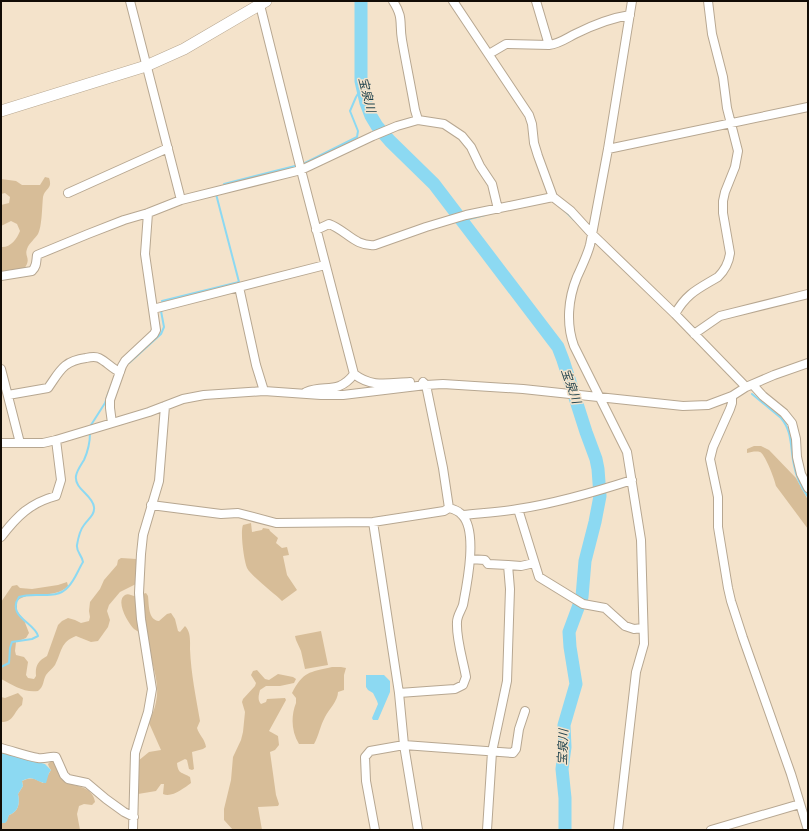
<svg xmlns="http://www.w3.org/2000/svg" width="809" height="831" font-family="'Work Sans','Noto Sans JP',sans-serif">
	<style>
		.green { fill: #d7bd98 }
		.water { fill: #8cd9f2 }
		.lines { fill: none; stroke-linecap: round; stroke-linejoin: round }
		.stream { stroke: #8cd9f2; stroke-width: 2 }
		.river { stroke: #8cd9f2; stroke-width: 13 }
		.street-casing { stroke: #b7a791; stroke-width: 10 }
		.secondary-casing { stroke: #b7a791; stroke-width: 12 }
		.street { stroke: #fff; stroke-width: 8 }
		.secondary { stroke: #fff; stroke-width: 11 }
		.labels { text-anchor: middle; stroke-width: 3; stroke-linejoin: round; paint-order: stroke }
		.water-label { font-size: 12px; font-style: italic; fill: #1b3f4a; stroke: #f4e3cb }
	</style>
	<rect width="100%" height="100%" fill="#f4e3cb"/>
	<!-- green -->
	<path class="green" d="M45,177L49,178C53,189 45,188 43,197C42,207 42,227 38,234C35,239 29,243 27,249C24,257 32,258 24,269L1,272V247C10,248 17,239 20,231L17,224L11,221L1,226V205L9,203L10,197L5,193L1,194V179L16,181L22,185H40Z
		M754,446H761L769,450L796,478L808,500V529L776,486C775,480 765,454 760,452C756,451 751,452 747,453V449Z
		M251,523L252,532L262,530L263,528L269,529L270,531L278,538L276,543L282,548L287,547L289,555L283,556L287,575L297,590L282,601C275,594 251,576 247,568C244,561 240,532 243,525Z
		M121,558L137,559L136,584L120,592L109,605L107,611L110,620L108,627L98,641L91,642L76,636C60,642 62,652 55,665C52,669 49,671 46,675C43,680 44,687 38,691C24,693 13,685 1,679V602L12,586L17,585L20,588L32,589L58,585L67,582L68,586C53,601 33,588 17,601V611L24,620L29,633L26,638L16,642L15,651L16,655L24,657L28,662L26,675L28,678L34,679L36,676C35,666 38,661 47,656L58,625L62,621L68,618L75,620L81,623L89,621L90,617L89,611L90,602L100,589L104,580L117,565L118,560Z
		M146,593L148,596C149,605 148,620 159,621L167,614L171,613L175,619L178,631L180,632L185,626C191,632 190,641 190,649C191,674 196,697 200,721L197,728C199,735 205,739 206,747L203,749L192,752L194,769L192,770L189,769L187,760L185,759L177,763C178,775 183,772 190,777L191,783C184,788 172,798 163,794L164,784H161L156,791L138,794V761L149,752L161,750L149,723C151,716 155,709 156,702C161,680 149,659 147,637C143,634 138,632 134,629C128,623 115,601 125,595C128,593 131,595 134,596C138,596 142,594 146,593Z
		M321,631L328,665L305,669L301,651L296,640L295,636Z
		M332,667H341L346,668L344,675V690L338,692C338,701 329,709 325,717C320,726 319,735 314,744H299C291,731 291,716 296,703V698L292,693C303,672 309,672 332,667Z
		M257,670L265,679L269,680L278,674L293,677L296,679L294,683L280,686H266L260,690C259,694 257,700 261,704L266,702L267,699L285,698L286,700L269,731L278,736L279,745L275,750L270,752L276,795L279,804L278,806L258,807L262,830H233L224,820V809L231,780L233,757L241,740L243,732L245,712L242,702L243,699L255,686L256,683L251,675L253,671Z
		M18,693L23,698L22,705C14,711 14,722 2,722L1,720V697L5,698Z
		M51,761H55L59,775L66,783C77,786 93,787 95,802L92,805L84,804L79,806L77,814L80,830H1V823H5L9,815C19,812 20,802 18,794L23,786L22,781C32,776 35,779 43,783L51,770L49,767L48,764Z"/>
	<!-- water -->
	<path class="water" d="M366,675H384L390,681V692L378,720H373L372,718L378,704L377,701L373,693L368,690L366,687Z
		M1,752L45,764L51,770L49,773L46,783C35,782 34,774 22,781L23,786L18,794C20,802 19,812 9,815L7,821L5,823H1Z"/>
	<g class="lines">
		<!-- stream -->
		<path class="stream" d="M303,164L357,137L358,131L350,111L356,97L362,87
			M224,184L295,166
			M562,208L574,220
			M462,221L485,215
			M163,304L162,301L239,282L216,194H217
			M129,363L161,334L164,327L161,311L163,310
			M752,394L781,418C793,432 790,448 794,465C796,477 801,487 808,497
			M91,425L105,403L109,391
			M1,667L9,663L10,648L12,642L32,639L38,636C35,623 6,616 19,597C35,591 56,601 68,587C75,580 78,570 83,562C82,555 76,552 77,545C78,539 80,530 84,525C88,519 95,515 94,507C93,495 74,489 76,476C77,470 81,465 84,460C88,451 90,442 90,433"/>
		<!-- river -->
		<path class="river" d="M361,1V81L366,103L371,116L377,126L390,141L434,184L558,347L563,360L586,432L596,459L598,469L600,496L595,522L585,561L582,597L569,632L570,647L576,684L564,725L565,747L562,769L565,798V830"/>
		<defs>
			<path id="street" d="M130,1L181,200
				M259,1L301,170L354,374
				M393,1C404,18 399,23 402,40C406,63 411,87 415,110L418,120
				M453,1L529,115L532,124L534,143L538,156L553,197L571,211L592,234L675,314L746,387
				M536,1L549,45
				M489,54L506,44L549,45C559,44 567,38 575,34C593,25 610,18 630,15
				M608,149L808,107
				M68,193L168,148
				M316,230L329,224C346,230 355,247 375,245L426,227L466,215L553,197
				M1,276L32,271C37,266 36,262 37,255L88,234L124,220L148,213L181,200L301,170L373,136L397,126L418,120L444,124L462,136L471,147L480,166L492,184L498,209
				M239,287L256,365L264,391
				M153,309L325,265
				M675,314C687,293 698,289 718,277C725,270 729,262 730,253L723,213V201L725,192L735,167L738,151L727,108L723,77L712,34L708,1
				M694,334L720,316L808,294
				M1,369L20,443
				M753,385L763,396L784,413L792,423L796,439L797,457L801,474L808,488
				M306,392C325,384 338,395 354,374C372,388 388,383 410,382
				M8,395L48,388C60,371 63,361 86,358C90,357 95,356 99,358C107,362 112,369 120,372
				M732,396V403L730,409L713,447L710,459L718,497V527L728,588L731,601L743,638L791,774L808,830
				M112,423L110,408V400L122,366L125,361L154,334L156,330L145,254L148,213
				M1,443H43L56,440L149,412L183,399L204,395L264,391L321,395H343L426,385L443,384L523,389L683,406L708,405L732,396L746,387L774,375L808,363
				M151,505L221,514L238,513L276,523L373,522L444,511L449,508
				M518,509L539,577L583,604L605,608L625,626L634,629L643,628
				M463,515C481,513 500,512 518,509C557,503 595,492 632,480
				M373,522L399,693L404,745L418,830
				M1,537C17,516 30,503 56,496L61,480L56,440
				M470,559L485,560L488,564L508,565L510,589L507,681L492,752L487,830
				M508,565L521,566L534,563
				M399,693L455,689L463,685L466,677C463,660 456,639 457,622C457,616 461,611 463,605C467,584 478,531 462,515C459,511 453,509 449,508L443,468L426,385L423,382
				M1,748C13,751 26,756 38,758C45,759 50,756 56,757L64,775L68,779L87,783L106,799L124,812L134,817
				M133,830L135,753L148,712L152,689L141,619L139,593L141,554L143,535L159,481L165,406
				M375,830L366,781L365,757L370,751L404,745L513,753L516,749L519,729L525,711
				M618,830L636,672L644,644L641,540L627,452L574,346C566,324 568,299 577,277C582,266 587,256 590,245L608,149L632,1
				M711,830L800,804"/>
			<path id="secondary" d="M1,111L146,66L184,49L266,1"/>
		</defs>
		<!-- street casing -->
		<use href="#street" class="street-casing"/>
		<!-- secondary casing -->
		<use href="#secondary" class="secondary-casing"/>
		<!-- street -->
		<use href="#street" class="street"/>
		<!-- secondary -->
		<use href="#secondary" class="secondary"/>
	</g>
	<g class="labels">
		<!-- water labels -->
		<g class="water-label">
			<text transform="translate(367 95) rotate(76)" y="4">宝泉川</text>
			<text transform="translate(571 386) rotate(71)" y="4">宝泉川</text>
			<text transform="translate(563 747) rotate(-88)" y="4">宝泉川</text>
		</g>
	</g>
	<!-- border -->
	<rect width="809" height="831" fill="none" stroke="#120c05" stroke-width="4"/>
</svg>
